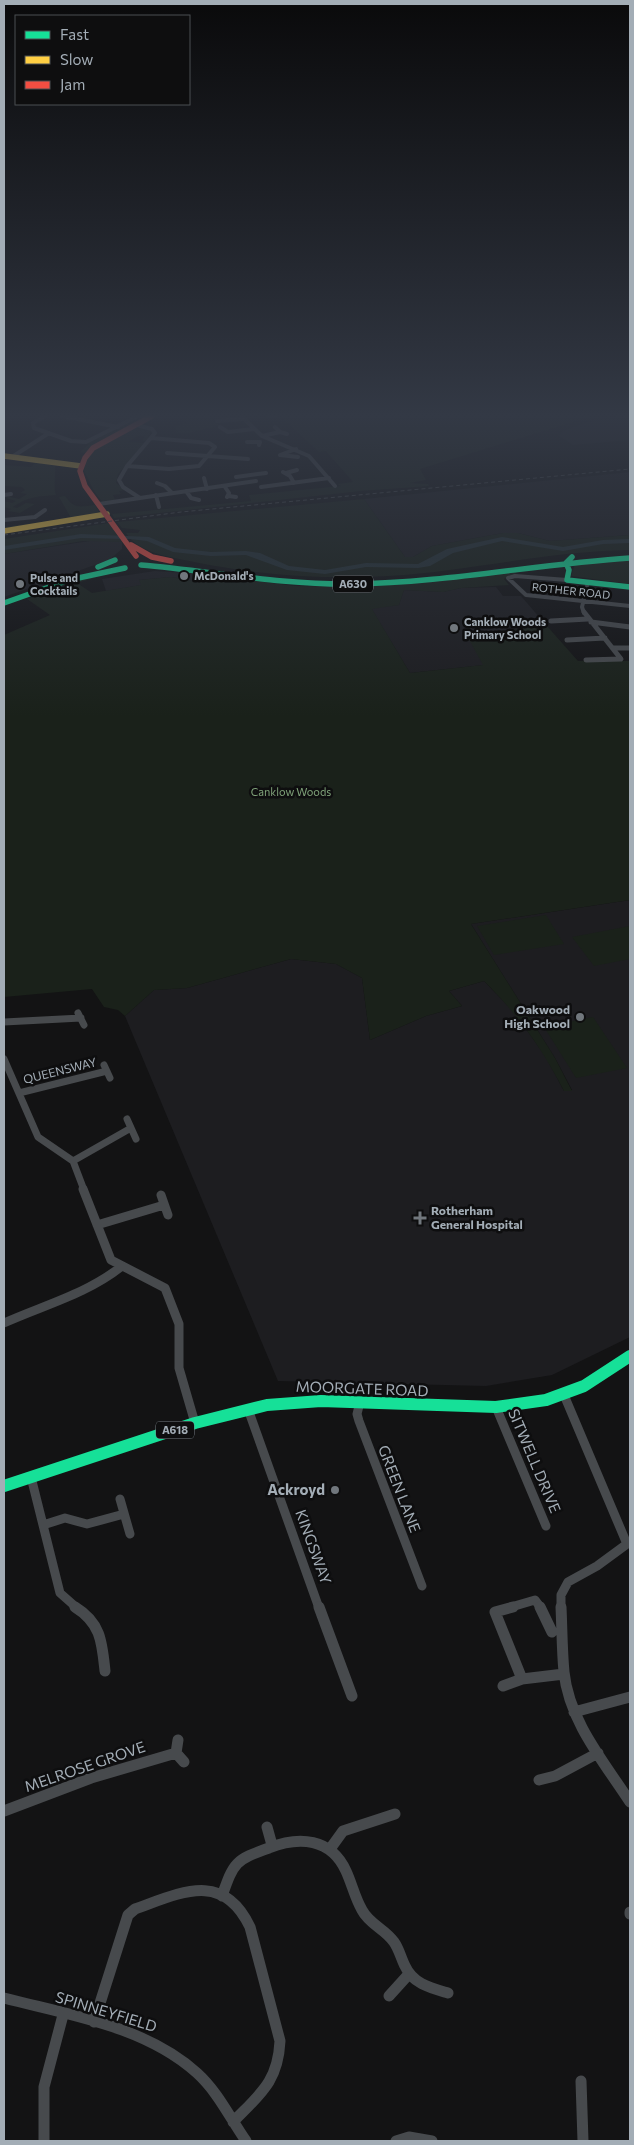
<svg xmlns="http://www.w3.org/2000/svg" width="634" height="2145" font-family="Commissioner,sans-serif">
	<style>
		.built { fill: #1d1d20 }
		.green { fill: #1a211a }
		.lines { fill: none; stroke-linecap: round; stroke-linejoin: round }
		.river { fill: #263236; fill-rule: evenodd }
		.street-far4 { stroke: #474a4d; stroke-width: 4 }
		.street-far3 { stroke: #474a4d; stroke-width: 5 }
		.street-far2 { stroke: #474a4d; stroke-width: 7 }
		.street-far1 { stroke: #474a4d; stroke-width: 9 }
		.street { stroke: #474a4d; stroke-width: 11 }
		.fast-far1 { stroke: #16e098; stroke-width: 5.5 }
		.fast { stroke: #16e098; stroke-width: 12 }
		.slow { stroke: #ffcf43; stroke-width: 5.5 }
		.jam { stroke: #f24e42; stroke-width: 5.5 }
		.rail { stroke: #474a4c; stroke-width: 1; stroke-dasharray: 4 3; stroke-linecap: butt }
		.poi-dot { fill: #71777d; stroke: #0e0e0f; stroke-width: 2 }
		.labels { text-anchor: middle; stroke-width: 5; stroke-linejoin: round; paint-order: stroke }
		.far-poi-label { font-size: 11px; font-weight: bold; fill: #a3adb6; stroke: #0e0e0f; text-anchor: start }
		.shield { fill: #0e0e0f; stroke: #767d84; stroke-width: 1 }
		.shield-label { font-size: 11px; font-weight: bold; fill: #a3adb6 }
		.far-street-label { font-size: 11px; fill: #a3adb6; stroke: #0e0e0f }
		.far-park-label { font-size: 11px; fill: #7fa279; stroke: #0e0e0f }
		.poi-label { font-size: 12px; font-weight: bold; fill: #a3adb6; stroke: #0e0e0f; text-anchor: end }
		.street-label { font-size: 12px; fill: #a3adb6; stroke: #0e0e0f }
		.near-street-label { font-size: 15px; fill: #a3adb6; stroke: #0e0e0f }
		.near-poi-label { font-size: 15px; font-weight: bold; fill: #a3adb6; stroke: #0e0e0f; text-anchor: end }
	</style>
	<rect width="100%" height="100%" fill="#131314"/>
	<!-- built -->
	<path class="built" d="M616,416H630V440L573,445L559,436L563,431L585,423Z
		M630,472V535L550,541L518,533H503L432,546L413,557H405L364,499Z
		M96,540L122,542V549L109,560L4,597V554Z
		M155,571L201,574L194,581L171,577L139,580L142,585L106,591L102,579Z
		M496,587L503,596H521L547,626L502,631L466,632L484,665L410,673L371,608L399,605L404,590L443,592L461,588Z
		M630,900V1337L552,1375L486,1386L278,1381L125,1016L154,990L187,988L291,959L336,964L362,978L370,1040L426,1016L462,1006L449,991L484,981L514,1012L546,1057L564,1091L572,1090L555,1058L471,924Z"/>
	<!-- green -->
	<path class="green" d="M140,416H149L98,442L85,453L80,452L89,444L84,443L93,441Z
		M193,416H208L220,426C207,427 186,436 176,433V426L188,423L184,421Z
		M280,416H592L420,469L426,480L410,483L428,484L429,486L361,491L114,518L112,514L251,501L249,495L341,486L337,484L353,482L326,451L319,452Z
		M136,428L147,429L152,432L145,441H142L145,437L138,436L128,442L144,443L118,474L116,483L125,490L119,491L121,494L113,495L115,500L102,501C92,491 90,481 84,471C88,445 116,437 136,428Z
		M36,462L55,466C56,475 53,487 56,495C40,496 26,497 13,507L17,508L26,503L35,504L20,513L8,511L11,509L4,507V501L12,503L16,501L6,498L8,497L6,496L19,499L27,494L20,493L25,490L22,487L4,486V465L31,467Z
		M65,496C74,509 79,507 95,505L99,511L95,514L4,530V527L71,518L59,497Z
		M364,499L405,557H413L432,546L503,533H518L550,541L630,535V550C549,551 470,571 389,576C324,580 258,575 194,562C172,557 139,554 126,533H138L140,530L122,528L117,522Z
		M109,523L122,542L83,541L4,554V539Z
		M630,560V584L571,576L575,564L580,562Z
		M524,569L504,579L509,585L461,588L443,592L404,590L399,605L372,609L410,673L483,665L465,632L502,631L547,626L578,661H630V900L471,924L555,1058L572,1091H564C541,1047 519,1016 484,981L449,991L462,1006L426,1016L370,1040L362,978L336,964L291,959L187,988L154,990L125,1016L118,1010L104,1007L92,989L4,997V635L50,615L27,599L87,578H94L77,583L92,593L141,585L139,580L171,577L194,581L201,575L185,572L295,586L359,587L422,582Z
		M546,915L564,944L494,955L477,926Z
		M630,926V959L594,966L572,937Z
		M593,1017L627,1068L576,1078L544,1027Z"/>
	<g class="lines">
		<!-- river -->
		<path class="river" d="M81,534L149,537L175,548L211,552L246,551L260,553L289,566L325,570L366,563L418,564L447,549L502,537L563,547L603,540L630,539V543L603,544L563,551L502,541L453,553L430,566L418,568L366,567L325,574L287,570L246,555L211,556L173,552L147,541L130,539L81,538L4,550V546Z"/>
		<!-- street-far4 -->
		<path class="street-far4" d="M45,416L33,423L34,428L71,441L86,442L138,416
			M62,416L118,427
			M241,416L262,436L309,456L335,486
			M269,416H275
			M217,421L243,419
			M136,425L152,429L155,433L127,466L119,480L123,487L140,498
			M220,427L228,432L254,429
			M275,427L280,432L287,434
			M262,436L280,432
			M247,442H260L259,445
			M296,449L280,455L298,457
			M167,453L248,459
			M12,457L49,433
			M127,466L169,469L199,466L215,447L209,443L151,438
			M283,472L290,476L294,483
			M286,473L297,470
			M236,477L266,473
			M204,478L207,489
			M157,483L165,486L172,493
			M225,487L229,493L227,497
			M261,487L329,478
			M186,491L191,498L199,500
			M4,495L11,494
			M156,495L159,507
			M229,496L236,497
			M99,504L256,481
			M4,520L35,517L45,510
			M567,580L515,576L508,578L526,595L630,606
			M584,613L582,607L588,582"/>
		<!-- street-far3 -->
		<path class="street-far3" d="M584,612L621,659L586,660
			M551,621L588,619
			M591,622L630,627
			M567,640L605,638
			M614,648H630"/>
		<!-- street-far2 -->
		<path class="street-far2" d="M78,1013L84,1025
			M4,1022L81,1018
			M4,1059L38,1137L73,1161L84,1190
			M104,1065L110,1078
			M19,1093L107,1071
			M127,1119L136,1139
			M73,1161L131,1128"/>
		<!-- street-far1 -->
		<path class="street-far1" d="M83,1189L111,1260L165,1288L179,1324V1368L195,1423
			M161,1195L168,1215
			M97,1225L164,1205
			M4,1323C44,1305 87,1294 122,1266
			M360,1402L357,1414L359,1421L422,1586
			M496,1407L546,1526
			M248,1409L319,1608
			M31,1477L60,1593L77,1608
			M120,1499L130,1534
			M43,1525L65,1518L87,1524L124,1514
			M508,1608L535,1600L541,1608
			M561,1608V1595L568,1582L597,1566L627,1544L564,1395"/>
		<!-- street -->
		<path class="street" d="M75,1607C101,1623 102,1642 105,1671
			M319,1607L352,1696
			M513,1607L495,1612L522,1679
			M540,1607L552,1632
			M561,1607C562,1628 562,1651 564,1672C569,1721 604,1762 630,1802
			M503,1686L522,1679L564,1674
			M574,1712L630,1697
			M178,1740L176,1753L184,1762
			M539,1780L555,1776L598,1753
			M4,1811L91,1778L176,1753
			M267,1827L272,1845
			M330,1849L343,1831L395,1814
			M222,1896C234,1862 235,1860 269,1848C299,1836 331,1838 346,1871C352,1884 355,1898 362,1910C369,1924 385,1929 394,1942C399,1949 401,1958 405,1966C413,1984 431,1988 448,1993
			M630,1912V1914
			M389,1996L408,1975
			M4,1998C69,2015 145,2026 197,2073C218,2092 230,2118 246,2141
			M94,2022L128,1915L135,1909C180,1893 223,1870 250,1927L280,2041C278,2082 260,2094 233,2122
			M581,2081L583,2141
			M44,2141V2087L63,2015
			M396,2141L409,2137L432,2141"/>
		<!-- fast-far1 -->
		<path class="fast-far1" d="M572,557L566,563L569,570L567,580L630,587
			M141,565C211,571 281,585 352,584C445,583 537,564 630,558
			M98,567L115,560
			M4,603L69,580L125,568"/>
		<!-- fast -->
		<path class="fast" d="M4,1486L195,1423L267,1405L321,1401L496,1407L546,1400L584,1386L630,1356"/>
		<!-- slow -->
		<path class="slow" d="M4,456L81,466
			M4,531L107,514"/>
		<!-- jam -->
		<path class="jam" d="M131,545L152,557L171,561
			M136,556L85,486L80,471L85,458L93,448L152,416"/>
		<!-- rail -->
		<path class="rail" d="M4,535L181,512L630,469"/>
	</g>
	<!-- sky -->
	<linearGradient id="sky" x2="0" y2="1"><stop stop-color="#0a0a0b"/><stop offset="0.58" stop-color="#333945"/><stop offset="1" stop-color="#333945" stop-opacity="0"/></linearGradient>
	<rect width="634" height="716" fill="url(#sky)"/>
	<!-- markers -->
	<g class="poi-dot">
		<circle cx="184" cy="576" r="5"/>
		<circle cx="20" cy="584" r="5"/>
		<circle cx="454" cy="628" r="5"/>
		<circle cx="580" cy="1017" r="5"/>
		<path d="M417.5 1210.5h5v5h5v5h-5v5h-5v-5h-5v-5h5z"/>
		<circle cx="335" cy="1490" r="5"/>
	</g>
	<g class="labels">
		<!-- far-poi labels -->
		<g class="far-poi-label">
			<text x="194" y="580">McDonald's</text>
			<text x="30" y="582">Pulse and<tspan x="30" dy="13">Cocktails</tspan></text>
			<text x="464" y="626">Canklow Woods<tspan x="464" dy="13">Primary School</tspan></text>
		</g>
		<!-- shield labels -->
		<g class="shield">
			<rect x="333" y="575.5" width="40" height="17" rx="4"/>
			<rect x="156" y="1421.5" width="38" height="17" rx="4"/>
		</g>
		<g class="shield-label">
			<text x="353" y="588">A630</text>
			<text x="175" y="1434">A618</text>
		</g>
		<!-- far-street labels -->
		<g class="far-street-label">
			<text transform="translate(571 591) rotate(6)" y="4">ROTHER ROAD</text>
		</g>
		<!-- far-park labels -->
		<g class="far-park-label">
			<text x="291" y="796">Canklow Woods</text>
		</g>
		<!-- poi labels -->
		<g class="poi-label">
			<text x="570" y="1014">Oakwood<tspan x="570" dy="14">High School</tspan></text>
			<text x="431" y="1215" text-anchor="start">Rotherham<tspan x="431" dy="14">General Hospital</tspan></text>
		</g>
		<!-- street labels -->
		<g class="street-label">
			<text transform="translate(60 1071) rotate(-14)" y="4">QUEENSWAY</text>
		</g>
		<!-- near-street labels -->
		<g class="near-street-label">
			<text transform="translate(362 1389) rotate(2)" y="5">MOORGATE ROAD</text>
			<text transform="translate(534 1461) rotate(67)" y="5">SITWELL DRIVE</text>
			<text transform="translate(399 1489) rotate(69)" y="5">GREEN LANE</text>
			<text transform="translate(313 1547) rotate(70)" y="5">KINGSWAY</text>
			<text transform="translate(85 1767) rotate(-19)" y="5">MELROSE GROVE</text>
			<text transform="translate(106 2012) rotate(17)" y="5">SPINNEYFIELD</text>
		</g>
		<!-- near-poi labels -->
		<g class="near-poi-label">
			<text x="325" y="1495">Ackroyd</text>
		</g>
	</g>
	<!-- border -->
	<rect width="634" height="2145" fill="none" stroke="#a3adb6" stroke-width="10"/>
	<!-- legend -->
	<rect x="15" y="15" width="175" height="90" fill="#0e0e0f" stroke="#4a4e52"/>
	<rect x="25" y="31" width="25" height="8" fill="#16e098" stroke="#4a4e52"/>
	<text x="60" y="40" font-size="15" fill="#a3adb6">Fast</text>
	<rect x="25" y="56" width="25" height="8" fill="#ffcf43" stroke="#4a4e52"/>
	<text x="60" y="65" font-size="15" fill="#a3adb6">Slow</text>
	<rect x="25" y="81" width="25" height="8" fill="#f24e42" stroke="#4a4e52"/>
	<text x="60" y="90" font-size="15" fill="#a3adb6">Jam</text>
</svg>
